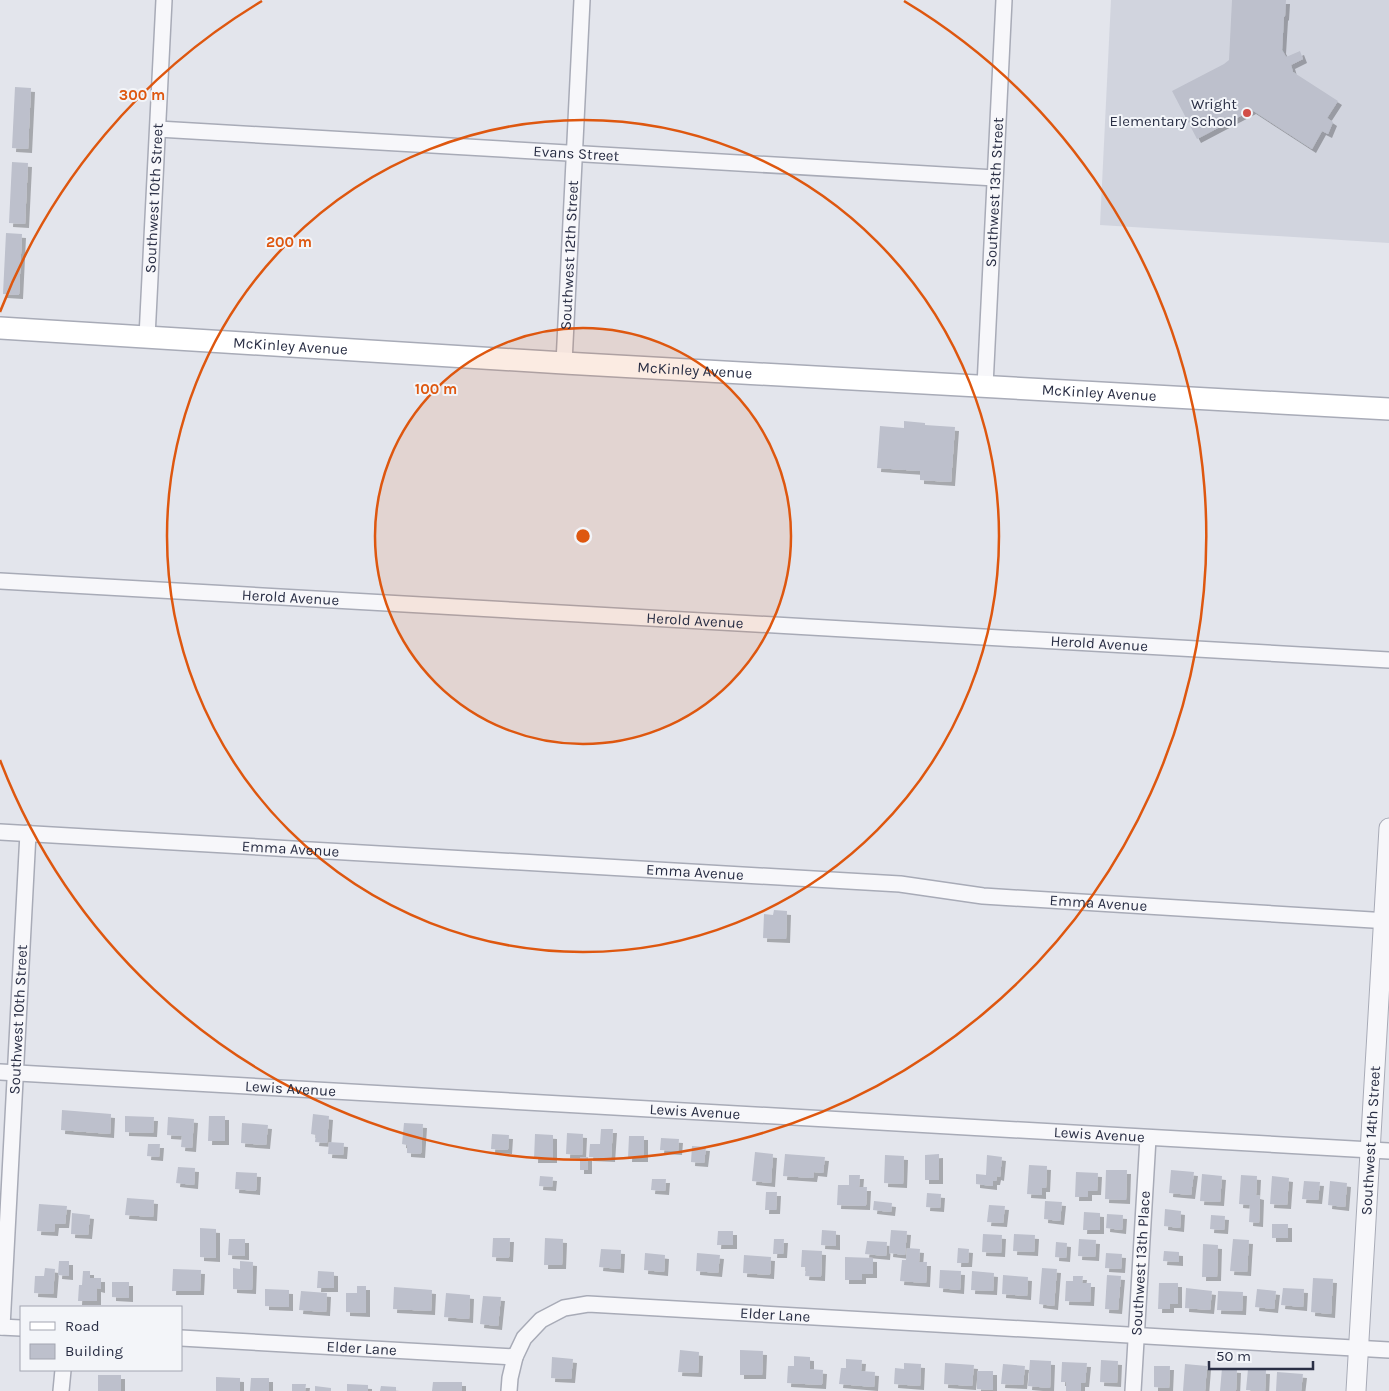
<svg xmlns="http://www.w3.org/2000/svg" width="1389" height="1391" font-family="Karla,sans-serif">
	<style>
		.built { fill: #d1d4de }
		.building { fill: #bdc0cc; filter: url(#shadow) }
		.lines { fill: none; stroke-linecap: round; stroke-linejoin: round }
		.minor-casing { stroke: #a8abb7; stroke-width: 18 }
		.tertiary-casing { stroke: #a8abb7; stroke-width: 21 }
		.secondary-casing { stroke: #a8abb7; stroke-width: 24 }
		.minor { stroke: #f7f7fa; stroke-width: 15 }
		.tertiary { stroke: #f7f7fa; stroke-width: 19 }
		.secondary { stroke: #fff; stroke-width: 21 }
		.ring { fill: none; stroke: #de570f; stroke-width: 2.5 }
		.poi-dot { fill: #d24d47; stroke: #f3f5f9; stroke-width: 2 }
		.labels { text-anchor: middle; stroke-width: 4; stroke-linejoin: round; paint-order: stroke }
		.poi-label { font-size: 15px; fill: #2a2f45; stroke: #f3f5f9; text-anchor: end }
		.street-label { font-size: 15px; fill: #2a2f45; stroke: #f3f5f9 }
		.centre { fill: #de570f; stroke: #f3f5f9; stroke-width: 2.5 }
		.ring-label { font-size: 15px; text-anchor: middle; font-weight: bold; fill: #de570f; stroke: #f3f5f9; stroke-width: 4; stroke-linejoin: round; paint-order: stroke }
	</style>
	<defs>
		<filter id="shadow"><feDropShadow dx="4" dy="4" stdDeviation="0" flood-color="#0004"/></filter>
	</defs>
	<rect width="100%" height="100%" fill="#e3e5ec"/>
	<!-- built -->
	<path class="built" d="M1111,0H1389V243L1100,225Z"/>
	<!-- building -->
	<path class="building" d="M1232,0H1286L1285,16L1284,17L1282,50L1286,57L1300,51L1303,59L1291,65L1293,72L1338,101L1327,118L1333,122L1328,134L1322,131L1312,149L1252,110L1197,139L1172,91L1224,64L1229,60Z
		M15,87L31,88L28,149L12,148Z
		M12,162L28,163L25,224L9,223Z
		M6,233L22,234L19,295L3,294Z
		M904,421L925,423V425L955,427L951,482L920,480V471L877,468L880,426L904,428Z
		M774,910L787,911L786,939L763,938L764,914L773,915Z
		M62,1110L111,1114L110,1134L61,1130Z
		M313,1114L329,1116L327,1143L315,1142L316,1135L311,1134Z
		M125,1116L154,1117L153,1133L125,1132Z
		M209,1116H225V1141H208Z
		M168,1117L194,1119L192,1148L181,1147L182,1136L167,1135Z
		M242,1123L268,1125L266,1145L241,1143Z
		M404,1123L423,1124L421,1154L407,1153V1145L402,1144Z
		M601,1129H613L611,1158L589,1157L590,1144H600Z
		M567,1133L583,1134L582,1155L566,1154Z
		M492,1134L509,1135L508,1150L491,1149Z
		M535,1134L553,1135V1159H534Z
		M629,1136H644V1158H628Z
		M661,1138L679,1139L678,1151L660,1150Z
		M329,1142L344,1143L343,1155L328,1154Z
		M148,1144H160L159,1157L147,1156Z
		M692,1146L706,1147L704,1163L691,1162Z
		M755,1152L773,1154L771,1183L752,1181Z
		M785,1154L825,1157L823,1173L814,1172L813,1178L783,1176Z
		M939,1154V1180H925V1155Z
		M885,1155L904,1156L903,1184L884,1183Z
		M987,1155L1002,1157L1000,1177L997,1176L996,1181H993V1186L976,1184V1174L986,1175Z
		M580,1157H588V1170H580Z
		M1029,1165L1047,1166L1046,1188H1042V1195L1027,1194Z
		M178,1167L195,1168L194,1185L176,1183Z
		M1106,1170H1127L1126,1200L1105,1199Z
		M1171,1170L1194,1172L1191,1195L1169,1193Z
		M236,1172L257,1173L256,1191L235,1189Z
		M1076,1172L1098,1173L1097,1191H1088V1197H1075Z
		M1202,1174L1222,1176L1220,1202L1200,1201Z
		M849,1175H860L859,1187H867L866,1206L837,1205L838,1185H849Z
		M1241,1175L1257,1176L1256,1195L1260,1196L1259,1223L1249,1222L1250,1205L1239,1204Z
		M540,1176L553,1177L552,1187L539,1186Z
		M1272,1176L1289,1178L1287,1205L1270,1204Z
		M652,1179H666L665,1191L651,1190Z
		M1304,1181L1320,1182L1318,1200L1302,1199Z
		M1330,1181L1347,1183L1345,1207L1328,1205Z
		M766,1192H777L776,1210H765Z
		M927,1193L941,1194L940,1208L926,1207Z
		M127,1198L154,1200L153,1217L125,1215Z
		M874,1201L892,1203L891,1212L873,1210Z
		M1045,1201L1062,1202L1060,1221L1044,1219Z
		M39,1204L67,1206L65,1224H55L54,1232L37,1231Z
		M989,1205L1005,1206L1003,1223L987,1222Z
		M1165,1209L1181,1211L1180,1228L1164,1226Z
		M1084,1212L1100,1213V1230H1083Z
		M72,1213L90,1215L88,1235L71,1234Z
		M1107,1214L1123,1215L1122,1230L1106,1228Z
		M1211,1215L1225,1216L1224,1230L1210,1229Z
		M1272,1224H1288V1238H1272Z
		M200,1228L216,1229V1258L200,1257Z
		M822,1230L836,1231V1246L821,1245Z
		M891,1230L907,1231L905,1255L889,1253Z
		M718,1231H733V1245H717Z
		M983,1234L1002,1235L1001,1253L982,1252Z
		M1014,1234L1035,1235L1034,1252L1013,1251Z
		M493,1238H510L509,1258L492,1257Z
		M545,1238L563,1239L562,1265H544Z
		M229,1239H245V1256L228,1255Z
		M774,1239H784L783,1254H773Z
		M1079,1239L1096,1240L1095,1257L1078,1256Z
		M1233,1239L1249,1240L1247,1272L1230,1271Z
		M867,1241L887,1242L886,1256L865,1254Z
		M1056,1242L1067,1243L1066,1258L1055,1257Z
		M1203,1244L1218,1245L1217,1277H1202Z
		M907,1248L920,1249L919,1262H927L926,1283L900,1281L902,1260H906Z
		M958,1248L969,1249L968,1263H957Z
		M601,1249L621,1250L620,1269L599,1267Z
		M802,1250L822,1251L821,1277L805,1276L806,1267H801Z
		M1164,1251L1179,1252V1262L1163,1261Z
		M645,1253L665,1255L664,1272L644,1270Z
		M697,1253L720,1255L718,1273L696,1271Z
		M1106,1253L1122,1254L1121,1269L1105,1268Z
		M744,1255L771,1257L770,1275L743,1273Z
		M845,1257L873,1258V1274H862V1280H845Z
		M59,1261H69V1276L58,1275Z
		M240,1261L253,1262L252,1290L233,1289V1268L240,1269Z
		M45,1268L55,1269L53,1294L34,1293L35,1276H44Z
		M1042,1268L1057,1269L1054,1306L1039,1304Z
		M173,1269L201,1270L200,1291H172Z
		M940,1270L961,1271L960,1290L939,1288Z
		M83,1271H90V1278H101V1289L97,1288V1301H78L79,1285H82Z
		M318,1271L334,1272V1288H317Z
		M972,1271L994,1273L993,1291L971,1290Z
		M1003,1275L1028,1277L1027,1296L1002,1294Z
		M1107,1275L1121,1276L1118,1310L1105,1309Z
		M1073,1276H1083L1082,1283H1091L1090,1302L1065,1301L1066,1281H1073Z
		M1313,1278L1333,1279L1331,1314L1311,1312Z
		M112,1282H129V1298L112,1297Z
		M1159,1283H1178V1304H1170V1309H1158Z
		M357,1286H366V1313L346,1312V1293H357Z
		M394,1287L432,1290L431,1311L393,1309Z
		M1186,1288L1212,1291L1210,1310L1185,1308Z
		M1283,1288L1304,1289L1303,1307L1281,1305Z
		M265,1289L289,1290V1307L265,1306Z
		M1257,1289L1276,1291L1274,1309L1255,1307Z
		M301,1291L327,1293L326,1312L299,1310Z
		M1218,1291L1243,1292L1242,1311L1217,1310Z
		M446,1293L470,1295L469,1319L444,1317Z
		M483,1296L501,1297L498,1326L480,1324Z
		M680,1350L699,1352L698,1373L678,1372Z
		M740,1350L763,1351L762,1375H740Z
		M794,1356L810,1357V1369L823,1370L822,1385L787,1383L788,1366H794Z
		M552,1357L573,1359L571,1379L551,1378Z
		M846,1359L862,1360L861,1371L875,1372L874,1387L839,1384L841,1368H846Z
		M1030,1360L1051,1361L1050,1388L1028,1386Z
		M1101,1360L1118,1361L1117,1383L1100,1382Z
		M1062,1362L1087,1363L1085,1383H1081V1391H1066V1382H1061Z
		M904,1363L921,1364L920,1386L894,1384L895,1368L904,1369Z
		M945,1363L974,1365L972,1386L944,1384Z
		M1003,1364L1025,1366L1023,1385L1001,1384Z
		M1185,1364L1207,1366L1205,1391H1183Z
		M1154,1366H1170L1169,1388L1154,1387Z
		M1222,1368L1237,1369L1236,1391H1220Z
		M1248,1369L1266,1370L1265,1391L1246,1390Z
		M977,1371H993V1390L977,1389Z
		M1277,1372L1303,1374L1301,1391H1276Z
		M98,1375H121V1391H98Z
		M216,1377L240,1378V1391H216Z
		M251,1378H269V1391H250Z
		M433,1382H462V1391H432Z
		M292,1384H306L305,1391H292Z
		M347,1384L368,1385V1391H347Z
		M315,1386L331,1388V1391H315Z
		M381,1386L396,1387V1391H380Z"/>
	<g class="lines">
		<defs>
			<g id="minor">
				<path id="s1" d="M158,129L995,178"/>
				<path id="s2" d="M147,337L164,0"/>
				<path id="s3" d="M564,363L582,0"/>
				<path id="s4" d="M985,386L1004,0"/>
				<path id="s5" d="M0,581L1389,660"/>
				<path id="s6" d="M0,832L900,884L983,896L1389,921"/>
				<path id="s7" d="M0,1072L1389,1151"/>
				<path d="M0,1327L21,1328"/>
				<path id="s8" d="M2,1327L28,833"/>
				<path id="s9" d="M181,1338L515,1357L524,1338L541,1320L564,1308L588,1304L1389,1350"/>
				<path d="M61,1391L63,1370"/>
				<path d="M509,1391L510,1378L515,1357"/>
				<path id="s10" d="M1133,1391L1148,1138"/>
			</g>
			<g id="tertiary">
				<path id="s11" d="M1356,1391L1389,828"/>
			</g>
			<g id="secondary">
				<path id="s12" d="M0,328L564,363L1389,409"/>
			</g>
		</defs>
		<!-- minor casing -->
		<use href="#minor" class="minor-casing"/>
		<!-- tertiary casing -->
		<use href="#tertiary" class="tertiary-casing"/>
		<!-- secondary casing -->
		<use href="#secondary" class="secondary-casing"/>
		<!-- minor -->
		<use href="#minor" class="minor"/>
		<!-- tertiary -->
		<use href="#tertiary" class="tertiary"/>
		<!-- secondary -->
		<use href="#secondary" class="secondary"/>
	</g>
	<!-- distance rings -->
	<circle cx="583" cy="536" r="208" fill="#de570f" fill-opacity=".12"/>
	<g class="ring">
		<circle cx="583" cy="536" r="208"/>
		<circle cx="583" cy="536" r="416"/>
		<path d="M0 312A624 624 0 0 1 262 1M904 1A624 624 0 1 1 0 760"/>
	</g>
	<!-- markers -->
	<circle class="poi-dot" cx="1247" cy="113" r="5"/>
	<g class="labels">
		<!-- poi labels -->
		<g class="poi-label">
			<text x="1237" y="109">Wright<tspan x="1237" dy="17">Elementary School</tspan></text>
		</g>
		<!-- street labels -->
		<g class="street-label">
			<text dy="5" stroke="none"><textPath href="#s1" startOffset="419">Evans Street</textPath></text>
			<text dy="5" stroke="none"><textPath href="#s4" startOffset="194">Southwest 13th Street</textPath></text>
			<text dy="5" stroke="none"><textPath href="#s2" startOffset="139">Southwest 10th Street</textPath></text>
			<text dy="5" stroke="none"><textPath href="#s3" startOffset="108">Southwest 12th Street</textPath></text>
			<text dy="5" stroke="none"><textPath href="#s12" startOffset="291">McKinley Avenue</textPath></text>
			<text dy="5" stroke="none"><textPath href="#s12" startOffset="696">McKinley Avenue</textPath></text>
			<text dy="5" stroke="none"><textPath href="#s12" startOffset="1101">McKinley Avenue</textPath></text>
			<text dy="5" stroke="none"><textPath href="#s5" startOffset="291">Herold Avenue</textPath></text>
			<text dy="5" stroke="none"><textPath href="#s5" startOffset="696">Herold Avenue</textPath></text>
			<text dy="5" stroke="none"><textPath href="#s5" startOffset="1101">Herold Avenue</textPath></text>
			<text dy="5" stroke="none"><textPath href="#s6" startOffset="291">Emma Avenue</textPath></text>
			<text dy="5" stroke="none"><textPath href="#s6" startOffset="696">Emma Avenue</textPath></text>
			<text dy="5" stroke="none"><textPath href="#s6" startOffset="1101">Emma Avenue</textPath></text>
			<text dy="5" stroke="none"><textPath href="#s8" startOffset="308">Southwest 10th Street</textPath></text>
			<text dy="5" stroke="none"><textPath href="#s7" startOffset="291">Lewis Avenue</textPath></text>
			<text dy="5" stroke="none"><textPath href="#s7" startOffset="696">Lewis Avenue</textPath></text>
			<text dy="5" stroke="none"><textPath href="#s7" startOffset="1101">Lewis Avenue</textPath></text>
			<text dy="5" stroke="none"><textPath href="#s11" startOffset="251">Southwest 14th Street</textPath></text>
			<text dy="5" stroke="none"><textPath href="#s10" startOffset="128">Southwest 13th Place</textPath></text>
			<text dy="5" stroke="none"><textPath href="#s9" startOffset="618">Elder Lane</textPath></text>
			<text dy="5" stroke="none"><textPath href="#s9" startOffset="181">Elder Lane</textPath></text>
		</g>
	</g>
	<circle cx="583" cy="536" r="8" class="centre"/>
	<g class="ring-label">
		<text x="142" y="100">300 m</text>
		<text x="289" y="247">200 m</text>
		<text x="436" y="394">100 m</text>
	</g>
	<!-- legend -->
	<rect x="20" y="1306" width="162" height="65" fill="#f3f5f9" stroke="#a3a6b1"/>
	<rect x="30" y="1322" width="25" height="8" fill="#ffffff" stroke="#a3a6b1"/>
	<text x="65" y="1331" font-size="15" fill="#2a2f45">Road</text>
	<rect x="30" y="1344" width="25" height="15" fill="#bdc0cc" stroke="#a3a6b1"/>
	<text x="65" y="1356" font-size="15" fill="#2a2f45">Building</text>
	<!-- scale -->
	<path d="M1209 1361v8h104v-8" fill="none" stroke="#2a2f45" stroke-width="2.5"/>
	<text x="1216" y="1361" font-size="15" fill="#2a2f45" stroke="#f3f5f9" stroke-width="4" paint-order="stroke">50 m</text>
</svg>
